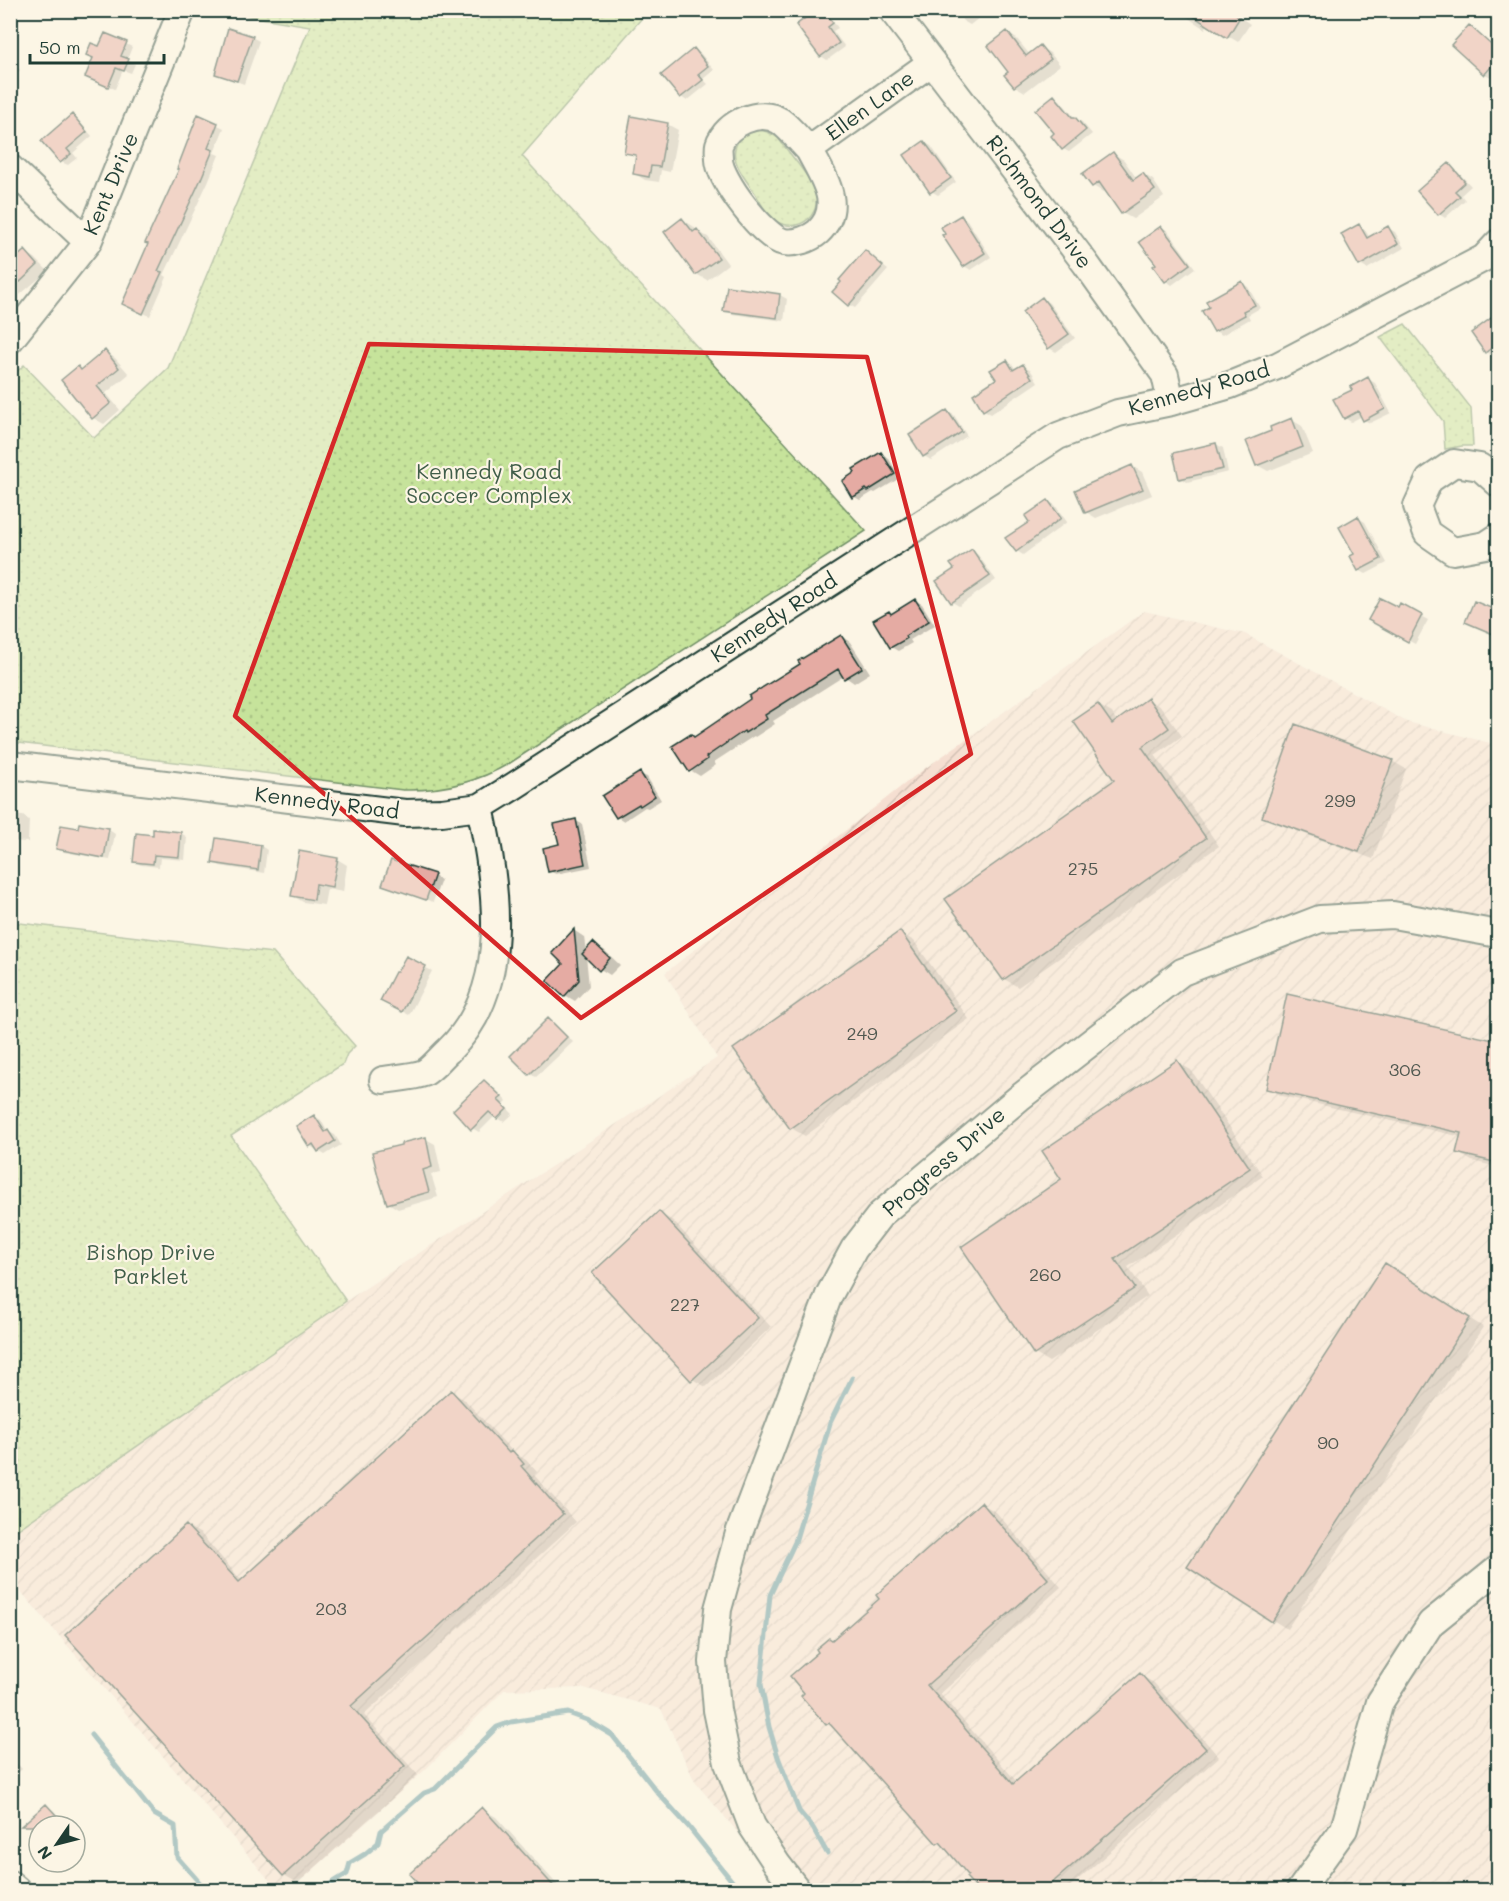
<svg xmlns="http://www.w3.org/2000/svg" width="1509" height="1901" font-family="Mali,sans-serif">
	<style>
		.industrial { fill: url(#industrial-furrows) }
		.park { fill: url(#park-dots); stroke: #729068; stroke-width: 1.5 }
		.shadow { fill: #0003 }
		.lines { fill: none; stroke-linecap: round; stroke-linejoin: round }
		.stream { stroke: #59909b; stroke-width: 5 }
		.building { fill: #e5aba3; stroke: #1f3d34; stroke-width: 1.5 }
		.minor-casing { stroke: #1f3d34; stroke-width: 30 }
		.minor { stroke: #fcf5e5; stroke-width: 26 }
		.marked { fill: none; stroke: #d62828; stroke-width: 4.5; stroke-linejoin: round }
		.labels { text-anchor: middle; stroke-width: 4.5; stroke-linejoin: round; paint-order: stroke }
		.number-label { font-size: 18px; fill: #505850 }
		.street-label { font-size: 21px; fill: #1f3d34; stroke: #fcf5e5 }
		.park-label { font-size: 21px; fill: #405e49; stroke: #fcf5e5 }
	</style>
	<defs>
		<pattern id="industrial-furrows" width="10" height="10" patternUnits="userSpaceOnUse" patternTransform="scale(1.5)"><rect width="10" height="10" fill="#f5dfd1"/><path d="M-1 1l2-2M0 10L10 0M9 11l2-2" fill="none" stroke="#d2c0b4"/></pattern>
		<pattern id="park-dots" width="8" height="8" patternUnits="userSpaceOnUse" patternTransform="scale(1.5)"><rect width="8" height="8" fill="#c6e39b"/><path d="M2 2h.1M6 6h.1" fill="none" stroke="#aac486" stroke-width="1.8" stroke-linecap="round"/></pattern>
	</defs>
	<rect width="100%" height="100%" fill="#fcf5e5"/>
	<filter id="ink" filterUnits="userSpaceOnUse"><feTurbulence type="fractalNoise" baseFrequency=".0167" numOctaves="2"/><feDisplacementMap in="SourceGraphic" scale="12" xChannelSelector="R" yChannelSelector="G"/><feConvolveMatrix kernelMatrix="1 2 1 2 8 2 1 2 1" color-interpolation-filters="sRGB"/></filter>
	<g filter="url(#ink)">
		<!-- industrial -->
		<path class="industrial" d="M1144,611L1245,634L1407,722L1498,745V1890H787L695,1782L661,1709L584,1688L504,1690L426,1769L305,1877L277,1889L11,1580L10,1534L346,1301L717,1058L665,973L912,778Z"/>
		<!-- park -->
		<path class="park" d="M218,11H648L522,156L866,531L510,763C476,783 442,791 403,790L11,742V377L24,365L94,438L168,368L310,26Z
			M754,130C764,130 770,132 778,138C786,149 811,178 815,190C819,202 815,216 804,222C796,227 786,226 777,222C767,216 761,203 755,193C740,172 718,145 754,130Z
			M1405,324L1471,408L1473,446H1462L1445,449L1443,421L1380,337Z
			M11,922L273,953L355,1046L347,1054L343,1064L231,1136L346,1301L11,1534Z"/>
		<!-- shadow -->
		<path class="shadow" d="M823,10L827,13L838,28L833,31L845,47L827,60L821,56Z
			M955,10H982L984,14L970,25L963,21Z
			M1176,10H1229L1250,24L1238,42L1208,24L1205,29Z
			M1318,10H1337L1326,17Z
			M1470,27L1498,51V70L1491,77L1485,74Z
			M1007,33L1017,39L1030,55L1040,47L1050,53L1060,65L1025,92L1015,86L1010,72Z
			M252,37L259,41L244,84L217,74Z
			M126,44L132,47L127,60L135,64L131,73L123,70L115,89L94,80L100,48Z
			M694,50L701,54L714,70L703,79L708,84L687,101L681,97Z
			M10,60L20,70L10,80Z
			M1054,97L1060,100L1075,118L1082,122L1092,134L1069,152L1063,149L1056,133Z
			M72,116L78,120L92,136L73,153L77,158L68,165L61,162Z
			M199,116L224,128L214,153L219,155L208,182L164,275L167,277L150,316L130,307Z
			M667,124L678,130L670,172L661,170L659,182L645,180L635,174L637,158L626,152Z
			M924,142L931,146L956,182L938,195L931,191Z
			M1114,154L1124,160L1137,179L1143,174L1153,180L1164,197L1133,219L1122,213L1107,190L1103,192L1093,186Z
			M1449,165L1455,169L1471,186L1461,195L1465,200L1445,218L1439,214Z
			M961,216L967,220L991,257L971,270L964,266Z
			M683,220L693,226L697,231L708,237L728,264L707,280L696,274L666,232Z
			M1359,226L1365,230L1370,238L1388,228L1395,232L1404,248L1367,269L1360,265L1343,235Z
			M1162,227L1168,231L1195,268L1172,285L1166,281L1158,265Z
			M25,252L35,258L48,271L10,303V265Z
			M865,252L888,270L855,308L848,304Z
			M1242,283L1248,287L1260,308L1248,315L1250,319L1222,335L1215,331Z
			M728,288L780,295L787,299L784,321L732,314L725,310Z
			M1042,299L1049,303L1075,338L1056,352L1049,348L1024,312Z
			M1498,315V351L1492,356L1486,352L1473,334Z
			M105,352L115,358L129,374L106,393L120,410L104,424L93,418L79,368L83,370Z
			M1007,361L1013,365L1016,370L1023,366L1030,369L1038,382L991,414L984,410L975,395L998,380Z
			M1368,379L1375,383L1391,413L1370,423L1364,420L1362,416L1351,422L1345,418L1354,391Z
			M947,412L954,415L967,436L931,460L924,456Z
			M1292,420L1302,426L1313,453L1268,471L1257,465L1273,432Z
			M1216,444L1223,448L1228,472L1187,482L1181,478Z
			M881,454L888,457L900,478L875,493L873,492L860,500L853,496L858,473Z
			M1132,466L1142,472L1152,495L1096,518L1086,512Z
			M1048,501L1055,505L1067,522L1023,555L1017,551L1031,522Z
			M1358,518L1365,522L1387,563L1366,574L1359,570L1356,555Z
			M972,551L978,555L996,580L959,606L952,602L956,569Z
			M916,601L922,604L935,625L910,640L912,643L898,651L891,647L875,621L889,612L893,615Z
			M1400,605L1428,620L1415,644L1370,620L1398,609Z
			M841,636L850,642L870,673L854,683L844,676L773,721L775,724L755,737L754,736L714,762L716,765L700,776L690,770L696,738Z
			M1149,700L1162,708L1182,736L1155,755L1219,846L1018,987L1004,979L1116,781L1098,705L1112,713L1117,722Z
			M1392,761L1406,769L1373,859L1278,824L1264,816Z
			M640,774L647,777L661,800L648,808L645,807L624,821L617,817Z
			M10,815L23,816L29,820L28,842L10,841Z
			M576,821L582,824L591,867L556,874L549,871L561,845Z
			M80,825L109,830L115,834L110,860L64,852L58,848L79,829Z
			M181,833L187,837L185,860L160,858L159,867L141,865L135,862L154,836Z
			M217,840L261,846L267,850L264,873L220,866L214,862Z
			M337,859L347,865L343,892L327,889L324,905L303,902L293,896Z
			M434,876L441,880L433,902L384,884Z
			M575,931L584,937L586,952L593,944L604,950L620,965L610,975L600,969L586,956L589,986L575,1001L565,995V964L554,953Z
			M900,933L914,941L969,1019L805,1136L791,1128Z
			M407,958L432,971L409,1015L382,1000Z
			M549,1020L555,1024L573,1042L536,1077L530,1074Z
			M1498,1026V1167L1472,1161L1458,1153L1462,1137L1282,1096L1268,1088L1495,1042Z
			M1177,1062L1191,1070L1263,1176L1128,1267L1148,1296L1049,1362L1035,1354L963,1247L1064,1180Z
			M485,1081L491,1085L507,1102L504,1105L513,1114L504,1122L495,1116L479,1132L472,1128Z
			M314,1116L321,1120L327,1131L335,1135L341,1145L325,1155L310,1146Z
			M426,1139L435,1144L441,1172L431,1174L438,1197L398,1209L388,1203Z
			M659,1213L673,1221L771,1327L706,1387L692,1379Z
			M1399,1273L1483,1327L1287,1629L1189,1567Z
			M451,1392L465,1400L513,1452L526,1460L537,1472L534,1475L576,1522L364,1715L418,1775L298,1883L284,1875L67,1635L187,1526L201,1534L242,1581Z
			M982,1504L996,1512L1061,1587L940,1694L1017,1782L1140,1675L1154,1683L1219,1757L1066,1890H980L968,1877L970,1875L947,1848L938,1843L836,1729L827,1724L832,1641L881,1599Z
			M10,1756L22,1769L10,1780Z
			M46,1806L53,1810L67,1826H39V1831L30,1821Z
			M482,1809L496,1817L562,1890H426L411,1874Z
			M75,1835L80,1841L75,1845Z
			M111,1882L122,1888L124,1890H102Z"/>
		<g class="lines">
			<!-- stream -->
			<path class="stream" d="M91,1735L154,1814L175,1826L177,1857L206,1890L220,1889V1890
				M827,1853L813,1828L799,1811L778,1757L769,1727L761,1684L770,1595L795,1542L830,1423L852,1378
				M321,1890L347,1874L350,1863L365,1854L378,1843L381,1831L424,1793L435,1789L497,1727L511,1722L568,1713L587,1720L612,1735L658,1793L688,1826L739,1890"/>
		</g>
		<!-- building -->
		<path class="building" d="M816,10H823L833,23L828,27L839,43L820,57L796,25Z
			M1184,10H1230L1240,17L1227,38Z
			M1469,25L1498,51V59L1484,75L1451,45Z
			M228,28L253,36L237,81L215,74Z
			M1007,31L1026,56L1040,45L1051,59L1014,87L1004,75L1008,72L988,46Z
			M105,33L127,42L121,56L129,59L124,71L116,68L108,87L85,77L93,58L86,55L91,43L99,46Z
			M694,48L708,66L698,74L703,80L680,98L661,75Z
			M1054,95L1072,117H1075L1086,130L1062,150L1051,136L1054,133L1035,110Z
			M72,114L87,132L67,149L71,154L60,163L41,141Z
			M198,114L218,123L208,148L213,150L201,179L158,271L162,272L143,314L122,304L148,244L145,243L179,169H177Z
			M631,116L668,123L660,167L651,166L649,177L633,174L636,155L624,153Z
			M924,141L951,178L930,193L904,155Z
			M1113,152L1133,180L1143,173L1155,190L1121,214L1099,182L1092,187L1082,174Z
			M1449,163L1465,182L1455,191L1460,196L1438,215L1417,191Z
			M961,215L985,253L963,267L942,235L945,234L941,227Z
			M682,218L693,232L697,229L719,258L695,275L664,232Z
			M1359,224L1367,238L1388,226L1398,244L1359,266L1341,234Z
			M1161,226L1190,264L1165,282L1153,266L1156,264L1139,242Z
			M25,250L38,265L20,282L18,281L10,287V263Z
			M865,250L883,266L848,306L832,292L841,282L839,280Z
			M1242,281L1255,305L1243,311L1245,315L1214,332L1202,311L1209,307L1206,301Z
			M727,286L780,294L777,318L723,311Z
			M1042,297L1069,334L1048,349L1022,312Z
			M1498,313V343L1485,353L1471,333Z
			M105,350L119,368L97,386L111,403L92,419L61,380L78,366L81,370Z
			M1007,360L1013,370L1023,364L1032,378L983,411L973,394L996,379L990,370Z
			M1368,377L1385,409L1363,421L1358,411L1344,419L1333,399L1352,390L1350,387Z
			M947,410L962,432L923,457L909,435Z
			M1292,418L1303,447L1256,466L1246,441L1271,431L1270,427Z
			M1216,443L1223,469L1179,479L1173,453Z
			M881,452L895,474L868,491L866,489L852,498L842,481L855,472L853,469Z
			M1132,465L1143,489L1085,513L1075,490Z
			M1048,500L1061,518L1016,552L1005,538L1029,522L1025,516Z
			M1358,516L1381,559L1358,571L1350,556L1354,554L1339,527Z
			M972,549L990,576L951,603L936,581L954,569L950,564Z
			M1380,598L1398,607L1400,603L1422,615L1408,642L1368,620Z
			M915,599L929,621L905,636L906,639L890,648L873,620L889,611L891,614Z
			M1474,601L1498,611V636L1465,622Z
			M841,635L862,668L844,679L838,669L765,715L767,719L745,733L744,731L706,757L708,759L689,772L672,746L691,734L694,737L750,699L749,696L800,664L798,661Z
			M1148,698L1169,728L1142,747L1206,838L1003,980L945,899L1114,780L1073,721L1098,704L1112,724Z
			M1295,724L1393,760L1359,852L1262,817Z
			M640,772L655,796L640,806L639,804L616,818L602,796Z
			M576,819L585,864L548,872L543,848L559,844L554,824Z
			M79,823L109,828L104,858L56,849L61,825L78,828Z
			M153,829L181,832L179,857L154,855L153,864L133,862L136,833L153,835Z
			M216,838L261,845L258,870L212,863Z
			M299,851L338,858L332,887L316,884L314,900L291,896Z
			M391,860L435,874L426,900L382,885Z
			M574,929L579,980L564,997L547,981L563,964L552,953Z
			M900,931L956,1011L790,1129L733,1049Z
			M593,942L610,958L599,971L582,954Z
			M406,956L426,966L402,1012L380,1001L395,972H397Z
			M1287,994L1498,1041V1163L1456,1153L1461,1133L1266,1089Z
			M548,1018L567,1037L529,1075L510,1056Z
			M1177,1060L1250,1168L1115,1259L1135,1288L1034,1355L961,1247L1061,1179L1042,1151Z
			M484,1080L502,1097L498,1100L507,1109L497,1119L489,1112L471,1130L453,1110Z
			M314,1115L325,1132L328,1130L335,1141L318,1152L313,1144L309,1147L296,1126Z
			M426,1137L432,1167L423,1170L429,1192L387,1204L378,1176L372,1152L401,1145V1143Z
			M659,1211L758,1318L691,1381L592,1273Z
			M1385,1263L1470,1318L1272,1622L1187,1567Z
			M451,1390L509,1453L512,1450L524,1464L521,1466L563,1514L351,1706L405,1766L283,1876L65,1635L186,1525L239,1582Z
			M981,1502L1048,1579L927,1685L1013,1784L1140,1673L1206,1749L1044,1890H978L966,1877L968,1875L940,1842L937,1844L829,1723L826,1725L801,1696L804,1693L790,1676L818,1652L816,1649L829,1638L832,1640L879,1599L876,1595Z
			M46,1804L66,1826H21Z
			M482,1807L557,1890H424L409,1874Z"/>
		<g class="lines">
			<defs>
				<path id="minor" d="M892,10L1086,264L1165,375L1171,402
					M809,150C823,177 845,206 818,232C810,239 795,244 784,242C764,238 719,179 719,159C719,154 718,149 719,145C726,123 760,108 780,121C790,128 800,141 809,150L932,62
					M10,168L88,242
					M10,340L88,242L182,10
					M1498,483L1480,467L1454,463L1429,480L1417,506L1427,533L1453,551L1486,545L1498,537
					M10,765L405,813L442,812L480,807L514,786L1058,436L1118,413L1171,402L1230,385L1277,366L1484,258L1498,243
					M383,1080C395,1078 413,1077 424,1073C432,1069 441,1057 448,1051C513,989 497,886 480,807
					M10,1884L17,1890
					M797,1890L777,1864L752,1826L728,1763L717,1710L713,1662L718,1609L739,1533L829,1295L854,1249L881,1214L1019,1098L1182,972L1320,919L1393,915L1498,934
					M1300,1890L1344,1829L1380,1702L1431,1623L1498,1569"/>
			</defs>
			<!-- minor casing -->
			<use href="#minor" class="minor-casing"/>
			<!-- minor -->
			<use href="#minor" class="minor"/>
		</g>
	</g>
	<!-- marked area -->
	<path d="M0 0H1509V1901H0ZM369,344L867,357L971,754L581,1018L235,716Z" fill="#fcf5e5" fill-opacity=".55" fill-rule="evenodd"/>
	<path class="marked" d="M369,344L867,357L971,754L581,1018L235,716Z"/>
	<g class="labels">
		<!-- number labels -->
		<g class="number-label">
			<text x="1340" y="807">299</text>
			<text x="1083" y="875">275</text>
			<text x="862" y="1040">249</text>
			<text x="1405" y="1076">306</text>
			<text x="1045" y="1281">260</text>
			<text x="685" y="1311">227</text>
			<text x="1328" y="1449">90</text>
			<text x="331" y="1615">203</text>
		</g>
		<!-- street labels -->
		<g class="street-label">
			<text transform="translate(870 106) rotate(-36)" y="7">Ellen Lane</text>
			<text transform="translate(111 184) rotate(-67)" y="7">Kent Drive</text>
			<text transform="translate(1039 202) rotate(53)" y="7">Richmond Drive</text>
			<text transform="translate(1199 389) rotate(-16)" y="7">Kennedy Road</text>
			<text transform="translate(774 618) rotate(-33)" y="7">Kennedy Road</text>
			<text transform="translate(327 803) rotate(7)" y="7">Kennedy Road</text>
			<text transform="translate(944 1162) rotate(-41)" y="7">Progress Drive</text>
		</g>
		<!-- park labels -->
		<g class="park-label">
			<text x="489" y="479">Kennedy Road<tspan x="489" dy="24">Soccer Complex</tspan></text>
			<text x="151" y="1260">Bishop Drive<tspan x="151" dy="24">Parklet</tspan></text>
		</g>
	</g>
	<!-- margin -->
	<rect width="1509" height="1901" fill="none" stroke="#fcf5e5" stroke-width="36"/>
	<rect x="18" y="18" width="1473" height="1865" fill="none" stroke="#1f3d34" stroke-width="2" filter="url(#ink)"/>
	<!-- north arrow -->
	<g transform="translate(57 1844) rotate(235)"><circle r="28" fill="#fcf5e5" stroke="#a4ab9e" stroke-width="1.5"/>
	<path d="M0-4.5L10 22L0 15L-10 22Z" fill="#1f3d34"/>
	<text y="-9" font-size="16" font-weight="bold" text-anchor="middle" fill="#1f3d34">N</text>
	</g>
	<!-- scale -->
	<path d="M30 54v9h134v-9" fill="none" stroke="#1f3d34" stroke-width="3"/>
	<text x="39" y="54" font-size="18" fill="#1f3d34" stroke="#fcf5e5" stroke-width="4.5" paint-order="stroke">50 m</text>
</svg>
